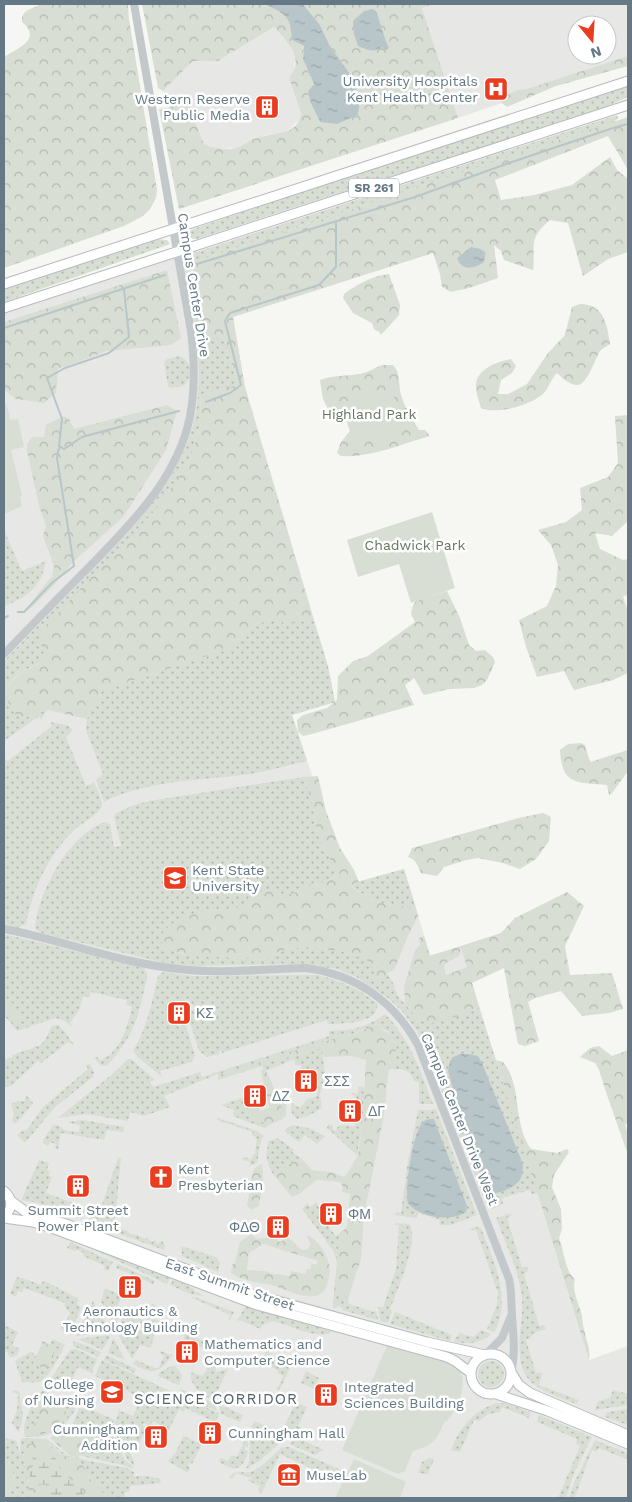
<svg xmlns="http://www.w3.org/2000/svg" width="632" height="1502" font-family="'Work Sans',sans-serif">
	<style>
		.built { fill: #e7e8e6; fill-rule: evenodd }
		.grass { fill: url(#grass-dots) }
		.forest { fill: url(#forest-crowns); fill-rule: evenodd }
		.wetland { fill: url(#wetland-marsh) }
		.park { fill: #d8ded3 }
		.water { fill: url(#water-ripples) }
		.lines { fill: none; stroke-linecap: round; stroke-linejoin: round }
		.stream { stroke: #b9c6c9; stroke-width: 2 }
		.major-casing { stroke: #b6bbbe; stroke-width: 11 }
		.minor { stroke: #c3c8ca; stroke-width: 8 }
		.major { stroke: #fff; stroke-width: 9 }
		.labels { text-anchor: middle; stroke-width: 5; stroke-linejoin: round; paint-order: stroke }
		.shield { fill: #fff; stroke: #92a1aa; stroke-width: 1 }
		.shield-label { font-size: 12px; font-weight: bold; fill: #647985 }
		.poi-label { font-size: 14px; fill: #647985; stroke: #fff; text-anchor: start }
		.street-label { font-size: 14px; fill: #647985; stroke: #fff }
		.park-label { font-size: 14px; fill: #66775f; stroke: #fff }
		.neighbourhood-label { font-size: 15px; letter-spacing: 1px; fill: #52616a; stroke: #fff }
	</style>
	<defs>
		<pattern id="grass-dots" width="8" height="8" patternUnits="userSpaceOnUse" patternTransform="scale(1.25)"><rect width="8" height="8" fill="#d8ded3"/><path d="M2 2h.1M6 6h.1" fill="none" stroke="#b3b9b1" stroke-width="1.8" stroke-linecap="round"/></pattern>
		<pattern id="forest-crowns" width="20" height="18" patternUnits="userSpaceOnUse" patternTransform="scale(1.25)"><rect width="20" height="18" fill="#d8ded3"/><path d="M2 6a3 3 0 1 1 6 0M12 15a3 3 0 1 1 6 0" fill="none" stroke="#b3b9b1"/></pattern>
		<pattern id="wetland-marsh" width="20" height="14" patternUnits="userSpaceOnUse" patternTransform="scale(1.25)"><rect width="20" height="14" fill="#d8ded3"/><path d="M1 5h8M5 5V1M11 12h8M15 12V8" fill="none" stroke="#b3b9b1"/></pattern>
		<pattern id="water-ripples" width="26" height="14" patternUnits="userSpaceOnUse" patternTransform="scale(1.25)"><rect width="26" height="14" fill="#b9c6c9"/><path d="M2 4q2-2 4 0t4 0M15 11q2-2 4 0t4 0" fill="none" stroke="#9aa6a9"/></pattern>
	</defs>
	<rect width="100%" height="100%" fill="#f6f6f2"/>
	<!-- built -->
	<path class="built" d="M434,4H628V60L458,118L422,8ZM577,25H607V55H577Z
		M274,27L288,43L295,57L294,73L301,113L300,119L291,128L282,134L265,135L247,143L239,148L221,149L204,144L192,114L191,103L185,99L170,107L163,91L193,61H218Z
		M197,251L225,341L245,387L328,666L335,702L292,715L345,874L350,884L404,869L430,955L461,947L589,1360L628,1346V1498H4V313Z"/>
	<!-- grass -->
	<path class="grass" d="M628,85V97L606,107L197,239L182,238V236L193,229L325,184Z
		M617,115L618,118L614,122L194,262L203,332L225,341L238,385L200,395L201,423L190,460L158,507L44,660C38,665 32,666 25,670C17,674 11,682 6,688L26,717L47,710L41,720L39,716L4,741V661C30,634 56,606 83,579C131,530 188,476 197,404C203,359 193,313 186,268L187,261L193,253Z
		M156,239L167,240L170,244L4,302V287Z
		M179,356C192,359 193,379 183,386L170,388L168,386L164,361L167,359Z
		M4,530L22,571L46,561C42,586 27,598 4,606V550L6,549L4,544Z
		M269,620L288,623L314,621L328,666L335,702L292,715L307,761C286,766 265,772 243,775C199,780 144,781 104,802L96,780L103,774L86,730L87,719L102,691L228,649L252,626Z
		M50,722L67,725L73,730L66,737L86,786L94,783C97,789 104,802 101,808C97,815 81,824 74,830C48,855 33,889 26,924L18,928L4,924V758L8,761L52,726Z
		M303,777L312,801L317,833L333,865L335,878L321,883L309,884L300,891L291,894H280L248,902L233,910L204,911L165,948L183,954L195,952L213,958L220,956L238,959L244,957L257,960L269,958L275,953L293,948L306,947L332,950L347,952L365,959L377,967L385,978L387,973L392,981L398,996L418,1019L431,1023L474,1010L479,1007L538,1193L532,1194L530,1190L502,1198L503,1204L492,1209L487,1207L428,1055L417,1031L401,1010L389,999L358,978L337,969L300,964L192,966L165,963L41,933L35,929C38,891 68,836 105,822L110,824L114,847L121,846L114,816L116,813L134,805L149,801Z
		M404,869L416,908C386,904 373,905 350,884Z
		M4,934L144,968L147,973V978C138,1018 135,1034 107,1066H101L94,1058L97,1057L100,1060C120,1054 128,1025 132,1007L126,1004L127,1000L91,992L89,997H83L79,1010L70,1023L74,1029L65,1021L55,1018L17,1031L6,1018L4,1019Z
		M163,972L193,976L317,975C340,980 360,989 378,1004C377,1008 376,1012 373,1015C364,1023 340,1024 328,1024L327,1020L222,1053L221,1050L219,1051V1054L207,1057L199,1051L187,1014L195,1008L188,999L182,1003L177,1002L175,1004V1007L169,1012L179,1027L185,1023L195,1055L192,1062L160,1071L162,1077L139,1058L133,1051C147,1028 152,1002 158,976Z
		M385,1014C410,1039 421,1072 433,1104H419V1082L414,1081C410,1070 404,1069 393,1069C394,1059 400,1041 391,1034C386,1029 384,1031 379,1024L347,1036L338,1035L333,1039L274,1057L243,1068L218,1074L164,1096L170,1107L144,1116L130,1112L128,1121L86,1114L58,1118C81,1098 107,1081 128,1059H131L154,1079V1080L150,1082L153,1087L200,1072L202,1077L329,1036V1031C350,1031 368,1027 385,1014Z
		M55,1025H58L65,1032L74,1045L68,1042L41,1063L38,1061L11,1086L5,1087L4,1060L12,1057V1055L33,1048L36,1045L37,1047C46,1042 47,1036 51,1027Z
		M322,1049L325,1075L320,1095L322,1108L308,1116L297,1119C291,1114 290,1111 292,1103L300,1108L307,1099L317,1096L318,1084H316L315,1072H309L308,1070H302L301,1065H295V1061L292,1060L266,1071L280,1101H286V1116L284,1117C275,1102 265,1082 266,1064L272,1061Z
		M90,1064L94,1072L93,1077L55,1107L25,1143L17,1135L21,1131L27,1130L42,1108L88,1069L86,1065Z
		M359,1086L364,1087L365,1098L362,1126L357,1155L327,1128L328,1124L333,1126V1130L336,1131L338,1126L343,1125L355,1126L358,1113L354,1102L356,1098L351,1093L357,1094Z
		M26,1095L33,1103L17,1123L15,1124L12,1120L14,1114L11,1104L17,1101H25Z
		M245,1097L247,1103L256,1100L260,1111L256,1106L249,1116L269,1125L265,1128L233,1116L234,1110L221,1105Z
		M436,1109L477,1215L451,1225H439L440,1220L419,1213L416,1218L395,1215L396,1212L401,1213L408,1161L418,1110H430Z
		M218,1118L257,1131L264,1136L261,1140L257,1163L249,1166L250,1162L242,1160L243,1157H246L250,1160L255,1153L257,1138L252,1135L253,1132L217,1120Z
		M83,1120L124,1127V1130L122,1132L107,1130L104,1140L61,1133L58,1149L54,1148L56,1144L50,1142L48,1146L44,1144L43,1140L53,1125H57L67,1131L79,1132L80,1125L66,1122Z
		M292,1125L309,1128L325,1136L317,1144L305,1135L299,1142L284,1131Z
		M278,1138L294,1150L292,1152L302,1159L285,1166L273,1174C266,1163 265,1154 269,1141Z
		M118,1158H121L115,1220C120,1234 125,1226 130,1234L138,1235L142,1238H147L152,1242L156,1240V1245L162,1241L165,1245L164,1250L87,1222L91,1214H96L100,1205H102Z
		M39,1160L49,1163L47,1170L50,1172L49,1176L52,1177L46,1193L79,1205V1207L85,1209L82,1219L38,1203L22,1200C26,1186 34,1174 39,1160Z
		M316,1202L323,1213L320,1216L336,1236L347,1227L340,1234L337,1263L334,1252L302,1209L307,1203L310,1207Z
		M508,1214H511V1216L507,1218L522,1267H527L528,1271L524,1274L539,1326L544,1325L546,1329L534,1333L530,1338L526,1340L536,1373L540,1372L542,1374L539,1385L579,1400L576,1404C534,1387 516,1385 520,1333C521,1322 523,1310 522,1299C520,1271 505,1244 496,1218Z
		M395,1223L409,1224C421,1238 396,1293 390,1309L392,1310L388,1323L380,1321L378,1307H383L396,1269L399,1225H395Z
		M477,1226L478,1228H481C493,1260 513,1298 494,1332L487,1329L497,1305L498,1293L476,1230L472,1231L470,1229Z
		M70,1242L113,1262L108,1271L104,1269L105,1266L83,1256L84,1253L77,1250L74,1251L67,1248Z
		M84,1245L171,1277L167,1284Z
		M181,1246L216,1257L220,1263L218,1272L182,1256Z
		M118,1264L155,1281L153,1284L116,1268Z
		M19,1277L41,1285L43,1281L47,1282L77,1298L79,1301L77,1303L81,1308L70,1335L60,1329L62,1325L60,1324L61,1322L65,1324L70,1313L66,1309L67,1307L64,1306L65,1303L24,1288L22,1292L18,1291L16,1297L10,1294L16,1278Z
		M174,1278L194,1289V1291L203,1295V1296L190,1294L170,1285Z
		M105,1288L122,1296L116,1310L121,1312L115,1326H113L101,1301Z
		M334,1291L348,1299L349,1304L374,1312L376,1310L378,1320L342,1310L343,1308L337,1306L336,1308H333Z
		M190,1297L198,1298L234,1312L230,1320H228L230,1315Z
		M93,1301L109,1328L108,1332L76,1336Z
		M152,1304L156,1305L145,1327L119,1330L118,1328L125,1311L145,1321Z
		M248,1306L331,1330L329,1334C308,1337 291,1325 272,1321L263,1325L260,1329L240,1320L236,1323L245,1307Z
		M395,1312L452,1335L450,1341L390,1324Z
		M152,1318L216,1347L212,1351L183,1341L184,1336L172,1332L171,1334L157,1329L151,1346L152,1348L140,1345L133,1358L132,1359L119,1336L120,1333L144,1330L146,1331Z
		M4,1325L18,1332L12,1345L20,1349L17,1355L11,1358L4,1348Z
		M481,1330L491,1334C480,1344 469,1344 454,1342L456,1336L458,1337L459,1333L474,1337Z
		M108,1335L110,1337L102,1350L78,1339Z
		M53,1339L65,1345C61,1353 48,1380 39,1382C34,1383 27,1382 22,1382L15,1361L30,1352L37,1355L43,1341L50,1344Z
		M113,1339H114L125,1360L108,1353Z
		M75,1341L101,1352L98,1357L73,1346V1342Z
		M76,1349L97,1359L92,1373L78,1367L72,1380L77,1383L75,1387L63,1383L60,1390L55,1391L48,1387V1383L70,1350Z
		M267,1349L270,1350L269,1353L292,1364L279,1391L277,1390L283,1376L277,1373L278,1370L264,1364L262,1367L256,1365L261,1362Z
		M160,1351L172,1355C160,1374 152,1375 133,1364L136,1360L158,1369L164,1356L159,1353Z
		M106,1355L136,1369L134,1373L104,1360Z
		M102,1360L221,1414H219L215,1422L185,1408L184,1412L179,1409L169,1430L153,1421L150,1426L143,1423V1426L147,1427L139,1443H133L141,1447L139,1450L128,1446L135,1466C121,1456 126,1451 119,1440C116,1436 115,1434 113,1429L119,1412L118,1410L133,1416L141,1399L126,1390L95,1376Z
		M478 1374a13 13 0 1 1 26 0a13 13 0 1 1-26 0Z
		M209,1361L215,1363L216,1372L228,1369L216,1394L209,1398C200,1395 188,1381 191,1372L202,1376L207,1370Z
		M171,1366H175L182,1375L179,1385L158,1376L159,1373Z
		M306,1371L319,1378L314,1389L301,1383Z
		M181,1389L215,1404L217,1411L179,1394Z
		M13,1390L19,1391L23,1416L19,1433L12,1423L17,1410L18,1394L13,1392Z
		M43,1390C53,1397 63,1406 75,1408V1410C63,1431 49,1438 25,1437C20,1423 34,1401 43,1390Z
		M613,1390L628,1394V1405L595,1410L598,1401L610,1398Z
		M296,1402L307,1407L298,1426L304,1429L301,1436L286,1432L283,1429Z
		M497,1403H505L531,1412L529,1418L502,1407L500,1412L488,1414L479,1421L474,1420L460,1452L451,1450C460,1427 473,1411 497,1403Z
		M219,1406H223L243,1415L240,1422L221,1414Z
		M79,1408L92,1410L115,1420L111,1427L73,1424Z
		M628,1409V1425L605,1417L607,1412Z
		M539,1415L592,1437L574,1473L566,1498H558L580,1446L576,1444L577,1439L537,1422Z
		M255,1421L289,1436L290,1437L284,1442L251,1427Z
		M67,1428L111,1431L125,1460L133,1466L132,1469L127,1466L68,1453Z
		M256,1432L280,1443L258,1462L246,1469L249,1461L250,1440H253Z
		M183,1436L202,1444L192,1464L189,1463L188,1467L190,1468L188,1473L168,1461L176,1452Z
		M4,1438L16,1440L20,1454L21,1438L47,1439L66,1455L89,1461L127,1468L134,1472V1477C141,1474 154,1477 160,1479L161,1483L130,1486V1491L124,1493L125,1498H109L90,1479L82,1464C69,1459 59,1452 49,1443L26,1445L23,1456L29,1486L28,1498H9L14,1483L12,1468L5,1456L6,1441L4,1440Z
		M295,1438H298L324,1450L315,1455L289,1444L295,1440Z
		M245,1439L248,1442V1447L245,1446V1450L248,1451C246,1459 243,1467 234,1469L220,1463L219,1460L221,1458L228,1461L231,1455L237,1457Z
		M595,1440L628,1453V1460L599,1448L596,1452L592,1450L575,1497L569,1498L574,1483Z
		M282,1447H289L346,1472L349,1478L339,1491L345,1478L325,1469L321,1477L320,1476L321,1473L280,1454L261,1494L258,1491L260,1486L247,1480L253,1478L264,1483V1482C254,1478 246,1477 236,1473L232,1479L229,1478C234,1469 241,1474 250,1472C261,1469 273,1455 282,1447Z
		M429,1458L434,1459L428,1474L418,1473L422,1462Z"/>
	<!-- forest -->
	<path class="forest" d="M40,4H128L129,19L157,190L156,198L150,209L143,216L124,226L4,268V57C17,49 43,39 22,22C21,9 32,10 40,4Z
		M142,4H265L284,14L291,21L292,40L304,46L303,59L314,84L308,91L310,103L320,122L358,115L360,102L353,78L330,46L320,25L303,4H434L422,8L458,118L179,209L159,109L170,107L186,99L190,100L192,114L204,144C213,147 222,150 232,149C241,148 248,141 257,138C272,132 298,137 301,113L289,77C306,60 286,40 274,27L218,61H193L163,91L158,88Z
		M628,56V66L556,86L507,107L497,99L518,90L527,89Z
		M628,117V170L608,136L495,180L501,200L534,195L572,185L610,157L617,170L628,179V252L608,259L583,276L568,223L550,220C527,239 536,246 533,270L504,260L501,251L494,245L498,278L469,288L451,292L442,287L440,274L433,253L233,317L245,387L314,621L288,623L269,620L252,626L228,649L102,691L87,719L47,710L26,717L16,715L7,700L6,688C12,682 17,675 24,671C32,666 41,666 45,657L38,634L158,507L190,460L201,423L200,395L238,385L225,341L203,333L194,262Z
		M167,270L181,338L171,345L107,351L58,369L56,393L44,403L16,399L4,390V322Z
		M389,274L400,305L399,315L381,335L379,332L374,329L372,323L353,313L343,298L344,294C358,284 372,276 389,274Z
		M580,304C604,304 607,324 610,344C606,347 603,348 600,351C595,359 588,383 578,385C571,386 561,377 557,373C551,379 549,387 544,393C532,405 497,415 481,408C479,401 475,391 476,384C478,368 497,362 511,359L516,366L512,373L501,380L498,394H508L527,384L548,353L565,335L572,307Z
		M382,365H393C401,373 398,384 401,395C405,408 412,419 419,430H425L430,436C401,444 371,458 341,456L337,453L341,442L350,431L346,416L340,411H329L323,399L320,380C334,374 352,377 367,372C372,370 376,367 382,365Z
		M167,405L177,411L166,450L124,516L72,563L55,584L29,610L32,601L52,576L54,566L43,536L46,526L39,506L27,450V444L32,437H44L46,425L64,416L69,419L74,429Z
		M628,415V521L612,536L595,533L600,549L623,560L628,559V595L623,596L628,612V673L613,680L574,690L564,671L537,677L526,647L519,620L547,606L556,586L558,565L551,545L538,530L566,522L582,510L580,488L608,477L618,463L615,416Z
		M447,591L460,618L469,645L476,651L485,650L493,657L495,662L487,680L482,685L474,688L449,689L424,695L414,678L405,685L414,705L312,734L303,736L298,732L297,720L303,715L327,708L337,700L338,676L353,661L368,656L415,622L411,614L413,605L416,601Z
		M581,743L585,745L590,762L628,750V771L612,793L609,795L607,785C577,782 562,786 560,750L568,744Z
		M318,776L326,811L340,848L354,870L359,882L350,885C373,905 387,904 416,908L418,916L408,936L394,970L387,973L383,981H375L372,977L377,967L365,959L347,952L306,947L293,948L275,953L269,958L257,960L244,957L238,959L220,956L213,959L195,952L191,955L165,949L161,941V935L168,927L179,919L204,911L233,910L248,902L249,895L276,888L280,894H291L300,891L309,884L321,883L335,878L333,865L317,833L312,801L303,777Z
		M543,813L551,817L549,841L536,859L520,869L503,863L478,858L466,860L444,867L437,876L421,873C418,866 416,859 408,857L412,848L519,818Z
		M567,892L584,906L565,946L570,975L612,973L623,1009L609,1013L582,1016L561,991L535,998L528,1002L539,1041L525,1046L518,1044L504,968L472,983L479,1007L463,1015L431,1023L418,1019L405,1004L404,987L415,950L420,945L419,938L424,936L430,956L501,933L515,918ZM461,948L467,967L446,975L444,967L446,963L459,956Z
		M379,1024L383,1030L396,1037L397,1043L393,1069H390L388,1074L384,1115L364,1216L361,1259L348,1299L334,1291L340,1234L347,1227L350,1194L342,1192L343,1187L340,1182L317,1180L299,1194L292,1197L273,1174L285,1166L302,1159L312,1170L331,1172L345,1177L358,1155L362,1126L366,1060L351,1056L324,1057L322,1049L272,1061L266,1064V1071L281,1106L285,1112L283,1119L269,1125L249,1116L256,1106L260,1111L269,1108L261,1071L263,1069L262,1066L218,1080V1074L243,1068L274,1057L333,1039L338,1035L348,1036Z
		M599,1046L612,1056L628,1050V1124H625L628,1135V1155L607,1095L599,1070L595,1063L580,1057L590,1048Z
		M496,1060L503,1062C523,1086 512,1123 531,1149L557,1153L567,1149L569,1152L554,1175L552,1187L561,1209L562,1229L559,1238C564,1250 565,1272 575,1279C572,1289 577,1300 580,1309C583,1316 582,1323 584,1329C586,1341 591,1348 589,1360Z
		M261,1164C266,1173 260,1195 259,1206L252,1210L247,1206L249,1193L248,1190L254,1169Z
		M251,1234L257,1239L272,1237L280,1242L288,1237L302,1250H307L311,1244L306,1235C316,1237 327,1254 329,1264C331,1271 328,1288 322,1293C307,1304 282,1286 267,1284C255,1282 241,1280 231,1273L232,1265L235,1263L240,1242ZM263,1244L318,1261L316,1265L311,1263V1269H307L305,1274L291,1271L290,1276L277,1274L275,1275L265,1271L247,1270L249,1253Z
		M43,1341C46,1344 50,1346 52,1350C57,1358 49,1368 42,1369L40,1366L33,1363L35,1356L37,1355Z
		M49,1397L65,1410L68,1419C56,1427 47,1435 33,1435L30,1431L34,1424L40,1419L35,1406L42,1398Z
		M70,1427H78L82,1433L88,1434L89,1437L78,1458L68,1454L50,1438L62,1430Z
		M42,1441C50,1443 52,1447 59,1452C66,1457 74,1461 82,1464L90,1479L109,1498H28L29,1486L23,1456L26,1445Z"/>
	<!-- wetland -->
	<path class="wetland" d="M42,1452C46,1452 50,1452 53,1455C58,1460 58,1468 63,1473C71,1480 82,1484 85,1496L83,1498H53L48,1486L42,1484L37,1487L35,1486C28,1475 28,1475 34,1464L32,1457Z"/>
	<!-- park -->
	<path class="park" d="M357,390L394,396L399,422L390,435L352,438L341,403L351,400Z
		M4,399L10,415H9L10,420L18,419L24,447L11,450L22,496L20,497L22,506L4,514Z
		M432,512L455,588L411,603L399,564L358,577L347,540Z
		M11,1002L25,1017L15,1025L4,1013V1009Z
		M388,1343C406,1348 449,1356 460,1371C464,1377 463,1386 461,1394C459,1404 454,1413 447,1421H445C436,1440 435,1445 413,1451L405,1471L398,1474L342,1450Z
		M4,1440H6L5,1456L12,1469L14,1483L9,1498H4Z
		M354,1459L406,1482L400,1498H335Z"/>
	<!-- water -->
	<path class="water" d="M265,4H303L320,25L330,46L353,78L360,102L358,115L337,124L320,122L310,102L308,91L314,84L303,59L304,46L292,40C290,14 287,16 265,4Z
		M372,9L376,11C381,24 383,36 389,48L386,50L382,47C375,53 367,50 358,46L354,34L353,21L364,11Z
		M471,247L481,249L485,256L484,262C475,269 461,271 457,258Z
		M461,1054H469L478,1056L482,1063L523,1164C523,1169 522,1176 520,1180C516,1186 498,1196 491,1192C489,1191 487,1187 485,1186L468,1142L448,1071L450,1061L453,1057Z
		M434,1119L467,1206L466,1212C451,1222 419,1218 408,1203C404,1189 413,1131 423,1122C426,1119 430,1119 434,1119Z"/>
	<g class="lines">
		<!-- stream -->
		<path class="stream" d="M197,264L415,197L509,163L616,127L628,124
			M124,289L129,337L109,353L65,368L47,378L62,419L59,446L64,449L82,437L179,411
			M4,328L165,275
			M206,402L230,393L241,385L225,321L230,313L319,285L336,267V221
			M18,612H24L53,582L74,566L57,458L58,451L60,447
			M4,618L8,616"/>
		<defs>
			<path id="major" d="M4,284L628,81
				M4,308L628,105
				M4,1191C13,1199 13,1209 4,1216
				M11,1201L26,1212L66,1224L252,1294L427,1342L485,1355
				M4,1218L33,1222L52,1228L257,1305L447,1357L455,1361L471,1373
				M471 1374a20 20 0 1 1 40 0a20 20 0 1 1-40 0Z
				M511,1372L519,1385L530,1393L628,1435
				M496,1394L548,1411L628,1444"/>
		</defs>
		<!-- major casing -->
		<use href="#major" class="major-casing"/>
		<!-- minor -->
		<path class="minor" d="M4,654C32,625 60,596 89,567C128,527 171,485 187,429C196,397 195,364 191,331L134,4
			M4,929C62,940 120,963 179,969C220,974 263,969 305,968C355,974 394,1001 418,1045L509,1279C512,1292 511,1303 512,1315C513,1333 516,1354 511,1372
			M485,1355L502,1338L511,1316"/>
		<!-- major -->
		<use href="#major" class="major"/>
	</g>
	<!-- icons -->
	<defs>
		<symbol id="hospital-square" viewBox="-11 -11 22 22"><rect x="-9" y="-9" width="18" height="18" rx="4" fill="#ea3d1f" stroke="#fff"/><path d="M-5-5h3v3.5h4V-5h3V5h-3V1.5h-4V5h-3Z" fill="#fff"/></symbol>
		<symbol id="building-square" viewBox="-11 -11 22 22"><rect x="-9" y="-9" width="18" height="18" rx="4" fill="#ea3d1f" stroke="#fff"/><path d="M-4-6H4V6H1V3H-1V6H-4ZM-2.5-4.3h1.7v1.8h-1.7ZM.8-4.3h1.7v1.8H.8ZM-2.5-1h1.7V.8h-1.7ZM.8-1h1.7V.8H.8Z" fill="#fff"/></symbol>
		<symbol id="university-square" viewBox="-11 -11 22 22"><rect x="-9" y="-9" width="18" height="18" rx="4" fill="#ea3d1f" stroke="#fff"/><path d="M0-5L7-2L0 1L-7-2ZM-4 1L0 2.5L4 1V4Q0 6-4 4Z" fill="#fff"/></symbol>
		<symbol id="church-square" viewBox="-11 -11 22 22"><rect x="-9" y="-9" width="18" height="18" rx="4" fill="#ea3d1f" stroke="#fff"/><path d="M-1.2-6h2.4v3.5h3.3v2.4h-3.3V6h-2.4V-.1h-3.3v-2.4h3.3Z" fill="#fff"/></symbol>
		<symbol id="museum-square" viewBox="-11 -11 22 22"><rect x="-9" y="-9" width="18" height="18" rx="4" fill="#ea3d1f" stroke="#fff"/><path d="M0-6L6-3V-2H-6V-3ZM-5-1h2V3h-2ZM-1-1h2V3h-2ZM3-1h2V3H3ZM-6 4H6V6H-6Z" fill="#fff"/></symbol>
	</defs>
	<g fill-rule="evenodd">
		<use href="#hospital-square" x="482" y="75" width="28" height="28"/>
		<use href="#building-square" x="253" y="93" width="28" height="28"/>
		<use href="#university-square" x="161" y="864" width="28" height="28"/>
		<use href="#building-square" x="165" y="999" width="28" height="28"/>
		<use href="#building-square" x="292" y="1067" width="28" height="28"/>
		<use href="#building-square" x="241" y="1082" width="28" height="28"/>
		<use href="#building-square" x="336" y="1097" width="28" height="28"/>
		<use href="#church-square" x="147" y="1163" width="28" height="28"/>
		<use href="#building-square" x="64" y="1172" width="28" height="28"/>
		<use href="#building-square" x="317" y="1200" width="28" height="28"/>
		<use href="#building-square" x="264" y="1213" width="28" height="28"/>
		<use href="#building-square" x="116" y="1273" width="28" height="28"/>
		<use href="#building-square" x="173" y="1338" width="28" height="28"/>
		<use href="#university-square" x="98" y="1378" width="28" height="28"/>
		<use href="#building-square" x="312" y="1381" width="28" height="28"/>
		<use href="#building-square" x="196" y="1419" width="28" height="28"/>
		<use href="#building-square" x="142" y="1423" width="28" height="28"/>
		<use href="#museum-square" x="275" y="1461" width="28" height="28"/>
	</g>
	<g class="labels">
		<!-- shield labels -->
		<rect class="shield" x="349" y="178.5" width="50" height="19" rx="4"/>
		<g class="shield-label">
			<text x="374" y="192">SR 261</text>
		</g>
		<!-- poi labels -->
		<g class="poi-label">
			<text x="478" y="86" text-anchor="end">University Hospitals<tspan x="478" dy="16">Kent Health Center</tspan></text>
			<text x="250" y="104" text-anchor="end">Western Reserve<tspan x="250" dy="16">Public Media</tspan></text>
			<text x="192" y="875">Kent State<tspan x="192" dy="16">University</tspan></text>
			<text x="196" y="1018">ΚΣ</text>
			<text x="324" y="1086">ΣΣΣ</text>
			<text x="272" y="1101">ΔΖ</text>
			<text x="368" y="1116">ΔΓ</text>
			<text x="178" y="1174">Kent<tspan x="178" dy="16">Presbyterian</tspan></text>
			<text x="78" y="1215" text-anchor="middle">Summit Street<tspan x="78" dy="16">Power Plant</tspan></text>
			<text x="348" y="1219">ΦΜ</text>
			<text x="260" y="1232" text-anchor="end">ΦΔΘ</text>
			<text x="130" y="1316" text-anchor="middle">Aeronautics &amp;<tspan x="130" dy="16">Technology Building</tspan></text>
			<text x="204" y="1349">Mathematics and<tspan x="204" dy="16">Computer Science</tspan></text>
			<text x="94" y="1389" text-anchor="end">College<tspan x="94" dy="16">of Nursing</tspan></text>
			<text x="344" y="1392">Integrated<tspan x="344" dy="16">Sciences Building</tspan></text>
			<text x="138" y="1434" text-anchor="end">Cunningham<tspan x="138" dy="16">Addition</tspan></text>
			<text x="228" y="1438">Cunningham Hall</text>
			<text x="306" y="1480">MuseLab</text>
		</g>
		<!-- street labels -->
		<g class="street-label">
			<text transform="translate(194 285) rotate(81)" y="5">Campus Center Drive</text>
			<text transform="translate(460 1119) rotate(68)" y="5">Campus Center Drive West</text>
			<text transform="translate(230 1284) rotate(19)" y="5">East Summit Street</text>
		</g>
		<!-- park labels -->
		<g class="park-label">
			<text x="369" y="419">Highland Park</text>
			<text x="415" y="550">Chadwick Park</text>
		</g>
		<!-- neighbourhood labels -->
		<g class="neighbourhood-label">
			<text x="216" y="1404">SCIENCE CORRIDOR</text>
		</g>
	</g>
	<!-- border -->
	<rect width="632" height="1502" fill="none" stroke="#647985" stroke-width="10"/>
	<!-- north arrow -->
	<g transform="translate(592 40) rotate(162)"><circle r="24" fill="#ffffff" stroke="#c1c9ce"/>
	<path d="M0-4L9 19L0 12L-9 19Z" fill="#ea3d1f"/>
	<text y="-8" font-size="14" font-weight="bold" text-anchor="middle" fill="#647985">N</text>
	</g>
</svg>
